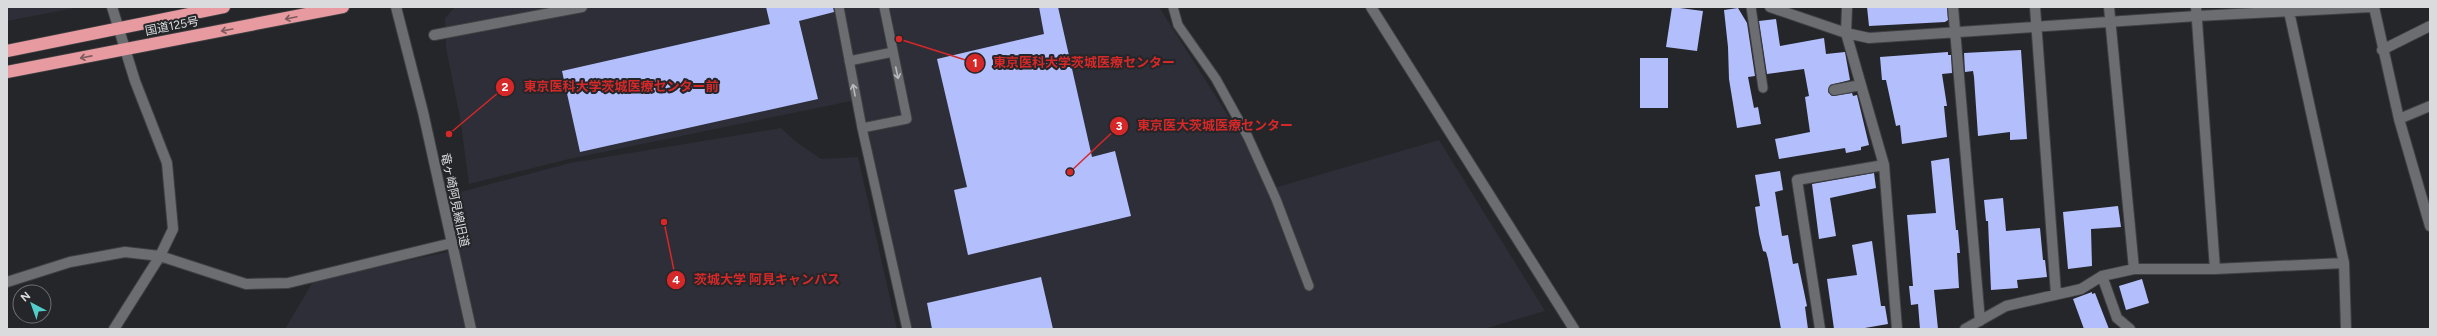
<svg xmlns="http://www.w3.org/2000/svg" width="2437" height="336" font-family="Figtree,'Noto Sans JP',sans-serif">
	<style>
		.built { fill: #2d2e37 }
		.building { fill: #b3bffd }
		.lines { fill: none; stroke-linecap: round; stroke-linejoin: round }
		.lane-casing { stroke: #404043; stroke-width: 11 }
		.street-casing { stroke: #404043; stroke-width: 12 }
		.secondary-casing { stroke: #404043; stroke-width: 12 }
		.highway-casing { stroke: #404043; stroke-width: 14 }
		.lane { stroke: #6c6d71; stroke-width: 9 }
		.street { stroke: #6c6d71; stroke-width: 10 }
		.secondary { stroke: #6c6d71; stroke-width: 10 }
		.highway { stroke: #e79ba0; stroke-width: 12 }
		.oneway { stroke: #7c5b5f }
		.oneway2 { stroke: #b9babd }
		.labels { text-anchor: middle; stroke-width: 4; stroke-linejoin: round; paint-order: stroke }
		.street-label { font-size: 12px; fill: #dadbdd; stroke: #252629 }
		.leader { fill: none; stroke: #d62828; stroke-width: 1.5 }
		.callout-dot { fill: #d62828; stroke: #252629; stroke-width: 1.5 }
		.mark-label { font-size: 12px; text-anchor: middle; font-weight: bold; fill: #fff }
		.callout-label { font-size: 13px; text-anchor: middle; font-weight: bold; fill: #d62828; stroke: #252629; stroke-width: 4; stroke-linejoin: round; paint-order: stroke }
	</style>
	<rect width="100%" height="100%" fill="#252629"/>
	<!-- built -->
	<path class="built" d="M7,7H80L7,21Z
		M455,7H1159L1274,188L1439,140L1545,311L1484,329H912L861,99L569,159L469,184L460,117L446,48L445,18Z
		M781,128L795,141L821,159L858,157L897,329H285L314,280L462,249L449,195L570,163Z"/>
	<!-- building -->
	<path class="building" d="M766,7H833L834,12L799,21L818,99L580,152L562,71L770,24Z
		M1039,7H1058L1092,157L1115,151L1131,216L968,255L954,190L967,187L937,59L1044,34Z
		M1672,7L1703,11L1697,51L1666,47Z
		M1867,7H1947L1948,20L1945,22L1869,26Z
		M1738,8L1747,23L1755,76L1748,77L1754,108L1758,107L1761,124L1737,128L1729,79L1728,47L1724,10Z
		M1776,19L1780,46L1824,38L1826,54L1845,52L1850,80L1830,85L1828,92L1832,96L1852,93L1853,96L1857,95L1869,145L1861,147V150L1846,153L1845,148L1779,159L1775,139L1810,132L1805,97L1809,96L1804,69L1767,74L1759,21Z
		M2021,50L2027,139L2010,140V132L1978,136L1974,77L1973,71L1965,72L1964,53Z
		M1948,52V55H1951L1952,73L1942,74L1947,106H1944L1947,137L1902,144L1900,125L1896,126L1886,80H1882L1880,57Z
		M1640,58H1668V108H1640Z
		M1949,158L1956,230H1958L1960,253H1957L1959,288L1934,290L1938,329H1920L1918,304L1911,305L1909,286H1913L1907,215L1936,213L1931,161Z
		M1780,171L1783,190L1775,192L1782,236L1788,235L1793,264L1798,263L1807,306L1805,307L1808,329H1781L1768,259L1766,252L1763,251L1759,234L1755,207L1760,206L1755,175Z
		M1874,173L1876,188L1830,198L1836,236L1819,239L1812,184Z
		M2003,198L2006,231L2040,228L2043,260H2045L2047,277L2017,280L2018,288L1991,290L1988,221H1986L1984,200Z
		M2118,206L2121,227L2091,229L2092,266L2068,269L2063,212Z
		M1872,241L1881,306H1885L1888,324L1859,329H1834L1827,279L1857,275L1852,245Z
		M1041,277L1053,329H932L927,303Z
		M2142,279L2149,303L2126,310L2119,286Z
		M2092,292V294L2095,293L2109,329H2084L2073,299Z"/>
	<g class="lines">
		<defs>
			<path id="lane" d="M839,7L862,128L907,329
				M1173,7L1178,25L1216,79L1248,137L1276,199L1309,286
				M1751,7L1763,88
				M849,61L893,52
				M862,128L907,119L884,7"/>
			<path id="street" d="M112,7L135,81L167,163L173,229L160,256L114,329
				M1770,7L1846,33L1869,38L2197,16L2370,7
				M1847,7L1846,33L1884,165L1897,329
				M1953,7L1980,321
				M2035,7L2056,294
				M2109,7L2134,269
				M2288,7L2344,263
				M2374,7L2399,119L2430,226
				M434,35L582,7
				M2382,50L2430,26
				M1834,90L1861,85
				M2399,119L2430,106
				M2102,276L2117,318L2130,329
				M7,282L70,262L125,252L160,256L246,284L288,283L452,243
				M1820,329L1797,180L1884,165
				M1965,329L2006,306L2081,289L2102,276L2134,269H2215L2344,263L2346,329"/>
			<path id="secondary" d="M396,7L423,112L471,329
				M1371,7L1574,329
				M2196,7L2215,269"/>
			<path id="highway" d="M7,51L224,7
				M7,72L343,7"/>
		</defs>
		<!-- lane casing -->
		<use href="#lane" class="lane-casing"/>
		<!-- street casing -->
		<use href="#street" class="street-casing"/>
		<!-- secondary casing -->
		<use href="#secondary" class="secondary-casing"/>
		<!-- highway casing -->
		<use href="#highway" class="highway-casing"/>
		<!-- lane -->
		<use href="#lane" class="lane"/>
		<!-- street -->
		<use href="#street" class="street"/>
		<!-- secondary -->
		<use href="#secondary" class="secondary"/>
		<!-- highway -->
		<use href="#highway" class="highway"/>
	</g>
	<!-- one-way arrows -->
	<defs><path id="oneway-shaft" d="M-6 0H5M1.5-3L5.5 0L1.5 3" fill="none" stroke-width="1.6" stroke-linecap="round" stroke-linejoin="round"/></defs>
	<g class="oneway">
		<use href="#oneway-shaft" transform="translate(291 18) rotate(168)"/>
		<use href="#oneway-shaft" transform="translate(227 30) rotate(170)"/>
		<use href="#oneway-shaft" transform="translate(86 57) rotate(169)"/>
	</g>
	<g class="oneway2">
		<use href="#oneway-shaft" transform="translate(897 73) rotate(78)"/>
		<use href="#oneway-shaft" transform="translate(854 90) rotate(-101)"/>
	</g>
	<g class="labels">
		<!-- street labels -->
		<g class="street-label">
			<text transform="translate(172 26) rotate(-11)" y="4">国道125号</text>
			<text transform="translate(455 200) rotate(78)" y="4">竜ヶ崎阿見線旧道</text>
		</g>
	</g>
	<!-- callouts -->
	<path class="leader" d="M899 39L975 63M449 134L505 87M1070 172L1119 126M664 222L676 280"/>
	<g class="callout-dot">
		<circle cx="899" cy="39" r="4"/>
		<circle cx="449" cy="134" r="4"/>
		<circle cx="1070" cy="172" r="4"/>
		<circle cx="664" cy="222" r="4"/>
		<circle cx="975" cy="63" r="10"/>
		<circle cx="505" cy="87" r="10"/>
		<circle cx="1119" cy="126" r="10"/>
		<circle cx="676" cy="280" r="10"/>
	</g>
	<g class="mark-label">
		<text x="975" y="67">1</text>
		<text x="505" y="91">2</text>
		<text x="1119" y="130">3</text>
		<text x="676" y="284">4</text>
	</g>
	<g class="callout-label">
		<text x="1084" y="67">東京医科大学茨城医療センター</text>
		<text x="621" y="91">東京医科大学茨城医療センター前</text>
		<text x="1215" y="130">東京医大茨城医療センター</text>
		<text x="767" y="284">茨城大学 阿見キャンパス</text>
	</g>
	<!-- border -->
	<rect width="2437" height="336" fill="none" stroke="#dadbdd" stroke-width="16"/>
	<!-- north arrow -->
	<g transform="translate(32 304) rotate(319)"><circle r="19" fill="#252629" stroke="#6d6e71"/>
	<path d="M0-3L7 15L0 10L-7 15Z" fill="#52cdcc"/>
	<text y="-6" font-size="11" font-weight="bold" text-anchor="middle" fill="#dadbdd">N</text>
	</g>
</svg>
